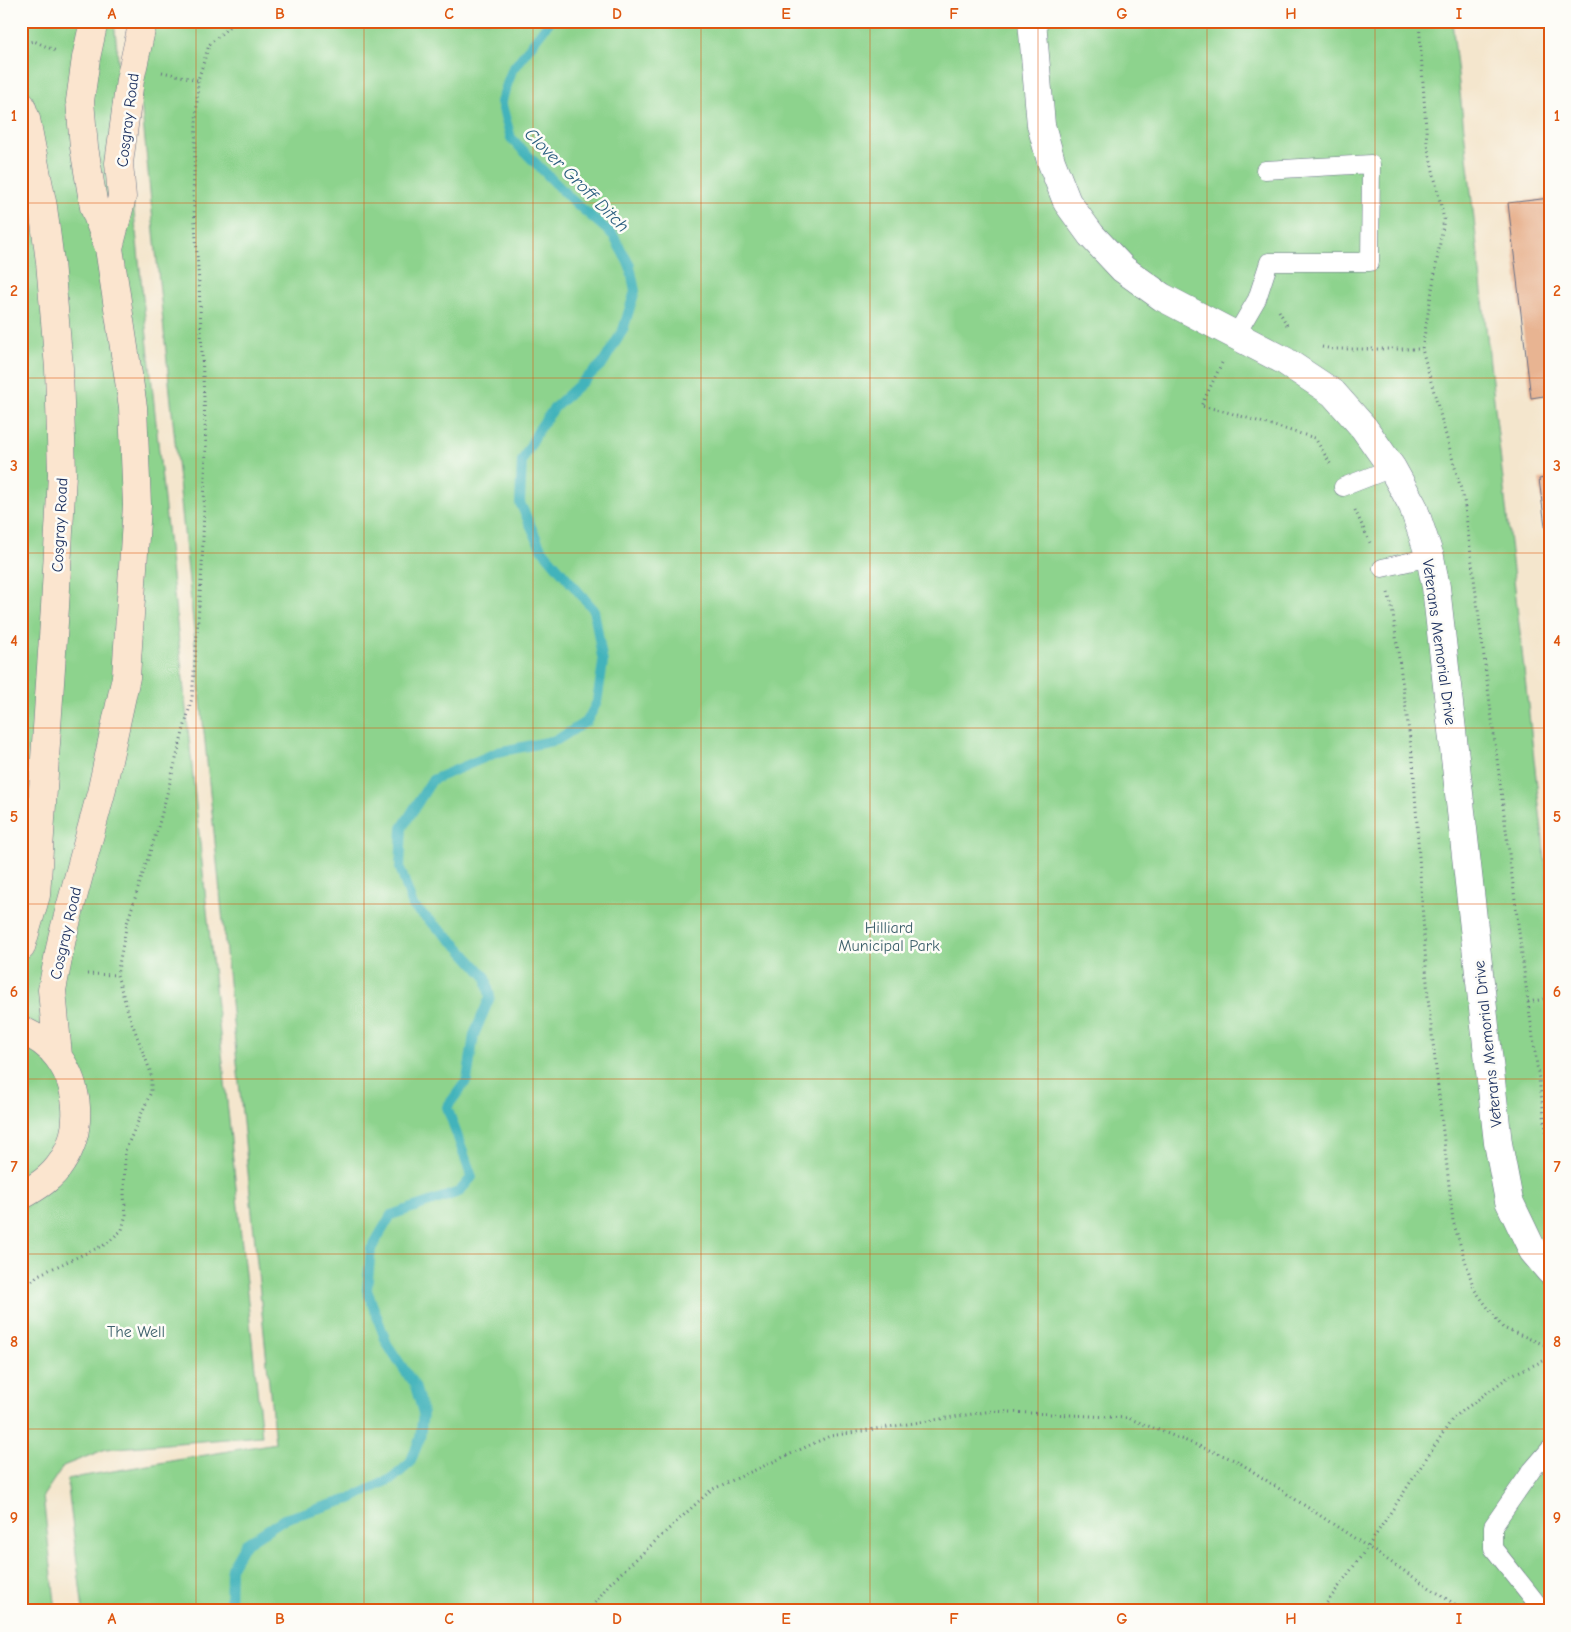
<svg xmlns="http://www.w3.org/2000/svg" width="1571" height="1632" font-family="'Comic Neue',sans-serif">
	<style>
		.park { fill: #8dd38d; stroke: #548176 }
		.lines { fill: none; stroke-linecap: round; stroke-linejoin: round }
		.stream { stroke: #43b3bb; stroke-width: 10 }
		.building { fill: #e8b492 }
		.service-casing { stroke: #676f85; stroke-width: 19 }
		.minor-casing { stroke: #676f85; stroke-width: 29 }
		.secondary-casing { stroke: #676f85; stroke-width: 29 }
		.path { stroke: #676f85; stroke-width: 3; stroke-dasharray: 1 4; stroke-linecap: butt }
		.service { stroke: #fff; stroke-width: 18 }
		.minor { stroke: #fff; stroke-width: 28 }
		.secondary { stroke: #fbe5cf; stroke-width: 28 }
		.grid { fill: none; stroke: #de5710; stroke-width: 1; stroke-opacity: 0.55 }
		.labels { text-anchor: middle; stroke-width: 5; stroke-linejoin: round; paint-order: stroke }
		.street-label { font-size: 16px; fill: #1b2f5e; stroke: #fdfcf7 }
		.park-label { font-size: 16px; fill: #3d606c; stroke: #fdfcf7 }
		.water-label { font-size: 18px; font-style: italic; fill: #295d7f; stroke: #fdfcf7 }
		.neatline { fill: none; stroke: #de5710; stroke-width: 2 }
		.grid-label { font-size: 16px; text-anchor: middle; font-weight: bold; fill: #de5710 }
	</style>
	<rect width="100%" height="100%" fill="#fdfcf7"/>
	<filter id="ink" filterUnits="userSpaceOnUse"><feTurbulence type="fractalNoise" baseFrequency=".02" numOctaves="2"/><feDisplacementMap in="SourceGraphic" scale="10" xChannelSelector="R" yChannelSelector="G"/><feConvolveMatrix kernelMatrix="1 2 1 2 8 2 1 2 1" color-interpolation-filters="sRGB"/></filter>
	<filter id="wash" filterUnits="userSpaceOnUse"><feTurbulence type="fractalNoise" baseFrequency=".0096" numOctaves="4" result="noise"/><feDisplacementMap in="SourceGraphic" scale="20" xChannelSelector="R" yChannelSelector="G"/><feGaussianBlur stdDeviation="1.12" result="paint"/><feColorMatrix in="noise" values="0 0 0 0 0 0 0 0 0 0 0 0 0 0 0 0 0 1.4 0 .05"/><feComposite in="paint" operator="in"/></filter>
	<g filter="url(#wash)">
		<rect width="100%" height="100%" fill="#f4e6cd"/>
		<!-- park -->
		<path class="park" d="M21,21H114L262,1436L106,1449L63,1466L43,1496L56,1611H21Z
			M133,21H1452L1550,903V1611H83L67,1479L275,1443Z"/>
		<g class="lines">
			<!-- stream -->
			<path class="stream" d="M230,1611L231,1568L245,1544L284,1519L350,1499L393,1478L410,1463L420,1438L423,1413L415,1386L387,1344L367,1290L371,1249L391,1215L459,1192L472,1177L447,1107L467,1080L474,1035L490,997L486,977L458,946L413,906L400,868L402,828L432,780L498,752L557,740L587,721L597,702L603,663L594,610L541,548L520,503L522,461L539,429L555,407L603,363L623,330L635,291L630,266L613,235L572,200L511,138L501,102L512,70L550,21"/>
		</g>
		<g id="blocks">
			<!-- building -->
			<path class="building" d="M1550,198V395L1531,398L1508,203Z
				M1550,477V556L1549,557L1539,479Z"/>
		</g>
	</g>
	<g filter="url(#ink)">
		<use href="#blocks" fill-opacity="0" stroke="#676f85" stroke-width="1"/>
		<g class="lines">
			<defs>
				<path id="service" d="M1236,335L1257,299L1269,262H1370L1371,164L1265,170
					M1343,487L1392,468
					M1382,568L1430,557
					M1543,1611L1493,1548V1526L1532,1470L1550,1449"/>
				<path id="minor" d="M1032,21L1041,125L1051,161L1067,202L1091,235L1123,269L1162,297L1285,361L1333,393L1364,428L1392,468L1413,506L1430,557L1436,587L1498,1143L1509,1201L1533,1251L1550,1271"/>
				<path id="secondary" d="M21,105L26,119L43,207L50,262L59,368L62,474L55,607L36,895L21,947
					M109,248L122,197L119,163L130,80L143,21
					M21,1030C35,1036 49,1045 58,1057C80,1087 83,1131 62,1162C52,1178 37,1187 21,1196
					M58,1056L52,990L62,938L101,793L126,677L137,505L133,407L109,248L94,207L84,147L80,101L86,58L94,21"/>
			</defs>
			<!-- service casing -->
			<use href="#service" class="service-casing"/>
			<!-- minor casing -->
			<use href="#minor" class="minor-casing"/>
			<!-- secondary casing -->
			<use href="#secondary" class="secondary-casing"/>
			<!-- path -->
			<path class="path" d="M1419,21L1427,144L1444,219L1422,349L1464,500L1528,1002L1550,1157
				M21,44L34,41L56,51
				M162,72L198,80
				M1279,311L1288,327
				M1322,347L1333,349H1422
				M1222,363L1201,406L1220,410L1315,438L1331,465
				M1355,510L1371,545
				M1388,593L1392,607L1413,761L1428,998L1453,1221L1474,1289L1503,1328L1550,1347
				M87,974L117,975
				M1528,1002L1550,998
				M21,1291L38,1275L106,1244L122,1230L126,1214L124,1196L125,1151L151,1092V1073L129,1015L117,975L127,923L159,824L192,698L202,568L206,446L199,283L193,194L198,80L209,45L235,21
				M589,1611L609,1584L711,1490L830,1436L992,1411L1128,1418L1237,1461L1465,1611
				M1321,1611L1367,1548L1453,1418L1511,1375L1550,1358"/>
			<!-- service -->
			<use href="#service" class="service"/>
			<!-- minor -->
			<use href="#minor" class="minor"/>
			<!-- secondary -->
			<use href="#secondary" class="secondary"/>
		</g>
	</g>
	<!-- grid -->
	<path class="grid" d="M196,21V1611M364,21V1611M533,21V1611M701,21V1611M870,21V1611M1038,21V1611M1207,21V1611M1375,21V1611M21,203H1550M21,378H1550M21,553H1550M21,728H1550M21,904H1550M21,1079H1550M21,1254H1550M21,1429H1550"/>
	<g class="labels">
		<!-- street labels -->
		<g class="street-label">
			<text transform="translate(127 120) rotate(-83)" y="6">Cosgray Road</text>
			<text transform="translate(59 525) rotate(-87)" y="6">Cosgray Road</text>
			<text transform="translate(1440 642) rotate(82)" y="6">Veterans Memorial Drive</text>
			<text transform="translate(65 933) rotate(-77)" y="6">Cosgray Road</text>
			<text transform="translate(1487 1044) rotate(-96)" y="6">Veterans Memorial Drive</text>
		</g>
		<!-- park labels -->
		<g class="park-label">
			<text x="889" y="933">Hilliard<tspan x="889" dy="18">Municipal Park</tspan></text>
			<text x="136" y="1337">The Well</text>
		</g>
		<!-- water labels -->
		<g class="water-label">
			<text transform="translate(577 180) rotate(45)" y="6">Clover Groff Ditch</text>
		</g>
	</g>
	<!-- margin -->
	<rect width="1571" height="1632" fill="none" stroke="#fdfcf7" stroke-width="55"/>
	<rect x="28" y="28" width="1516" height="1576" class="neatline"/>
	<g class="grid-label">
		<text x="112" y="19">A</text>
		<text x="280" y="19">B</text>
		<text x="449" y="19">C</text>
		<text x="617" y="19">D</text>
		<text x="786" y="19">E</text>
		<text x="954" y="19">F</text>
		<text x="1122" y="19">G</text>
		<text x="1291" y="19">H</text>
		<text x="1459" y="19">I</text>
		<text x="14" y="121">1</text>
		<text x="1557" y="121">1</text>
		<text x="14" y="296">2</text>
		<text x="1557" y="296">2</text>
		<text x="14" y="471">3</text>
		<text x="1557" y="471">3</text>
		<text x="14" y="646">4</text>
		<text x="1557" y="646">4</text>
		<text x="14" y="822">5</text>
		<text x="1557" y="822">5</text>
		<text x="14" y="997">6</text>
		<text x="1557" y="997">6</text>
		<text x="14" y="1172">7</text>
		<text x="1557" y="1172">7</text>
		<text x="14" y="1347">8</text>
		<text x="1557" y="1347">8</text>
		<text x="14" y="1523">9</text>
		<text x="1557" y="1523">9</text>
		<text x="112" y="1624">A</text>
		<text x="280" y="1624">B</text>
		<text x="449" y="1624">C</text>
		<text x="617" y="1624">D</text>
		<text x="786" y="1624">E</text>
		<text x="954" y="1624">F</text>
		<text x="1122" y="1624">G</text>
		<text x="1291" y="1624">H</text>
		<text x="1459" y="1624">I</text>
	</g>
</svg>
